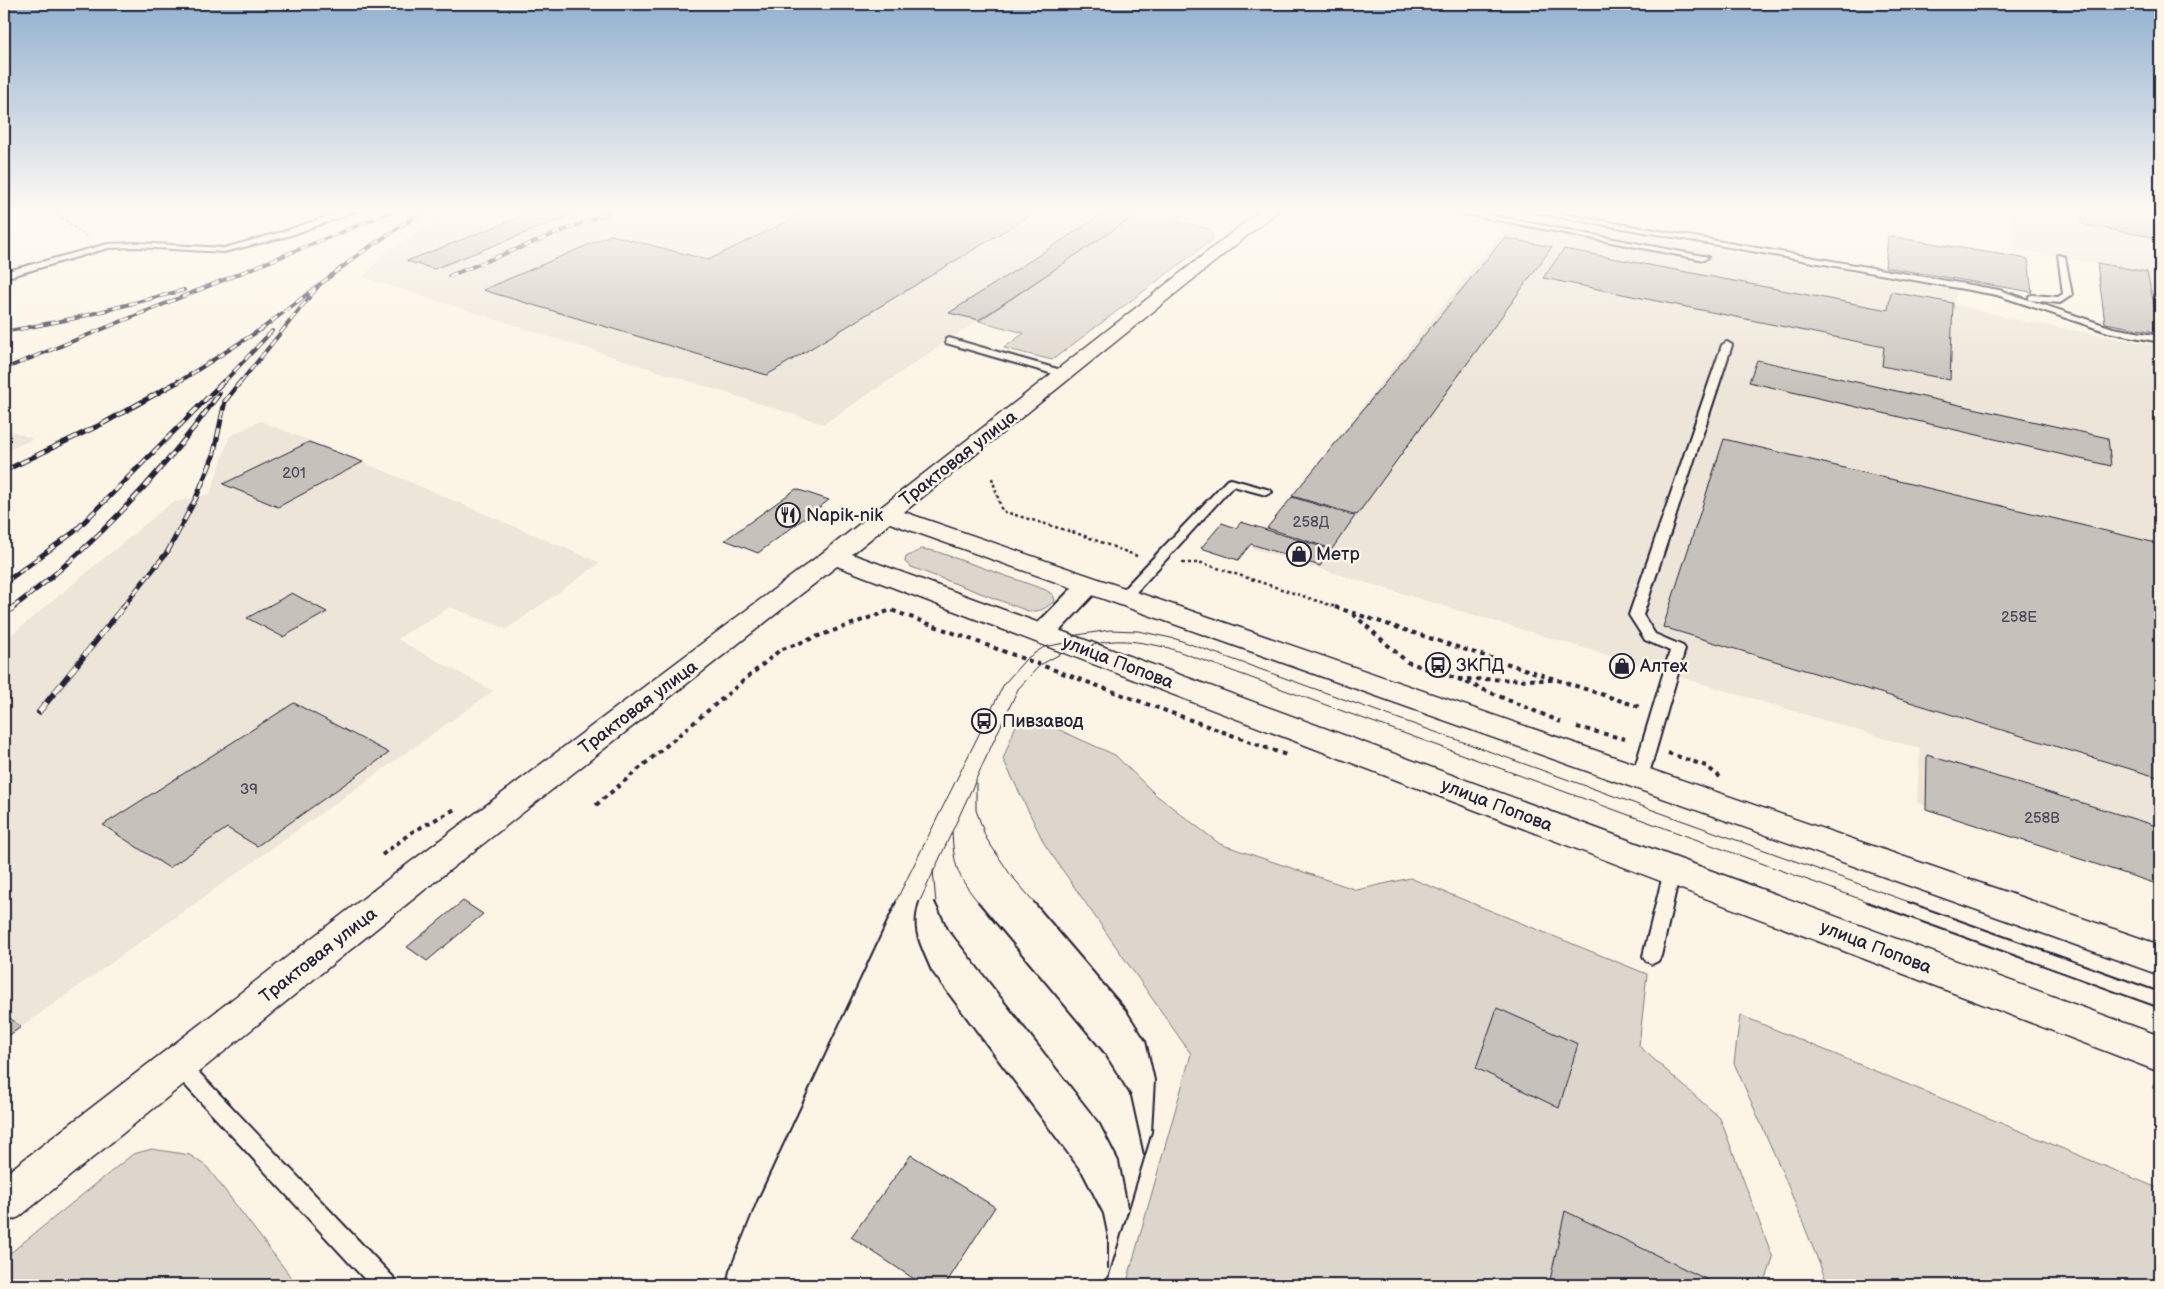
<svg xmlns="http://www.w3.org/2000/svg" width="2164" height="1289" font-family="'Balsamiq Sans',sans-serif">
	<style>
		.built { fill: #ece5d8 }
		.green { fill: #dcd6cc; stroke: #7f7c84 }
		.building { fill: #c6c1bb; stroke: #22223b }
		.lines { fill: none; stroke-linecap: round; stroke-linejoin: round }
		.service-casing { stroke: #22223b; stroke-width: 4 }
		.minor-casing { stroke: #22223b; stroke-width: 4 }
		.secondary-casing { stroke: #22223b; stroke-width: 3 }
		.path-far3 { stroke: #22223b; stroke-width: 2; stroke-dasharray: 2.5 2.5; stroke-linecap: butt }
		.path-far2 { stroke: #22223b; stroke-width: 2.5; stroke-dasharray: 3 3; stroke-linecap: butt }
		.path-far1 { stroke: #22223b; stroke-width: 4; stroke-dasharray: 4.5 4.5; stroke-linecap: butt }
		.path { stroke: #22223b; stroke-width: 4.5; stroke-dasharray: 5.5 5.5; stroke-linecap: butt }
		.service { fill: #fcf5e5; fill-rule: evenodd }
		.minor { fill: #fcf5e5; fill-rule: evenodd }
		.secondary { fill: #fcf5e5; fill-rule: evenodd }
		.tram-far1 { stroke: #22223b; stroke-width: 1 }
		.tram { stroke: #22223b; stroke-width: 2 }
		.rail-far2-casing { stroke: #22223b; stroke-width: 4 }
		.rail-far1-casing { stroke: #22223b; stroke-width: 5 }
		.rail-casing { stroke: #22223b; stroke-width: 6 }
		.rail-far2 { stroke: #fcf5e5; stroke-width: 2.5; stroke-dasharray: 8; stroke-linecap: butt }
		.rail-far1 { stroke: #fcf5e5; stroke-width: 3; stroke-dasharray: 9; stroke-linecap: butt }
		.rail { stroke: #fcf5e5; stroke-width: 4.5; stroke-dasharray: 12; stroke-linecap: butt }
		.labels { text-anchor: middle; stroke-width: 5; stroke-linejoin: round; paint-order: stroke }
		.number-label { font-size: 15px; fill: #4b4a5b }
		.street-label { font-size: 18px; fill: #22223b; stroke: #fcf5e5 }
		.poi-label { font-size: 18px; fill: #22223b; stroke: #fcf5e5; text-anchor: start }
	</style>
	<rect width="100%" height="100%" fill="#fcf5e5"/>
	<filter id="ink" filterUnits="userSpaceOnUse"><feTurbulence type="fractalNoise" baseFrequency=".02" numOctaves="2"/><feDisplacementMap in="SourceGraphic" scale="10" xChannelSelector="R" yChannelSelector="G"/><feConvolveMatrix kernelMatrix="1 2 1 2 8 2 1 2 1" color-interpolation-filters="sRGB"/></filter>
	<g filter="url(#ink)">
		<!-- built -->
		<path class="built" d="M456,210H1142L824,424L363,277L387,251Z
			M2012,210H2160V333L2147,272L2014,249Z
			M1515,214L1958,291L1953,304L2013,319L2160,346V883L1917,803L1920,749L1251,548Z
			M260,421L363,462L600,563L507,629L450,607L397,639L493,691L4,1039V641L171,503L210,494L230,436Z
			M4,428L33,439L4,452Z"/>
		<!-- green -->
		<path class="green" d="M1142,210H1190L1175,221L1210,229L1213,239L1052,360L1004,348L1024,333L979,321Z
			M922,549L935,551L1046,590L1053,595L1055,600C1046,609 1040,612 1028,611L911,567L905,562L906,557Z
			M1033,718L1115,755L1156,795L1220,844L1357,890L1410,878L1647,974L1639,1046L1720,1118L1773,1258L1764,1285H1126L1191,1054L1045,845L1003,759L1016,725Z
			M1740,1015L2160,1189V1285H1828L1784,1176L1734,1063Z
			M152,1149L190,1155L207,1167L297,1285H4V1258L133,1154Z"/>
		<!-- building -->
		<path class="building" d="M538,210H584L434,269L407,261Z
			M811,210H1039L767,375L483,290L611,235L708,260Z
			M1109,210L1140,212L979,320L949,313Z
			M2081,210H2160V238L2083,225Z
			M1888,236L2028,259L2032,292L1885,267Z
			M1504,238L1552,247L1357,515L1292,496Z
			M1564,249L1888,310L1891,292L1953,303L1950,380L1882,366L1884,347L1543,278Z
			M2097,263L2147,272L2160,333L2105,323Z
			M1757,360L2108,438L2111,466L1749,382Z
			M1724,439L2160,544V778L1663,627Z
			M309,442L363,462L278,507L223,484Z
			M796,489L829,500L758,553L725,540Z
			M1292,497L1355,516L1332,549L1267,528Z
			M1241,522L1332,550L1320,566L1251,544L1238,560L1201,548L1222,523L1236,528Z
			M292,593L327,612L283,637L247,618Z
			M294,703L389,753L257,846L227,828L169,868L103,825Z
			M1927,755L2160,827V885L1926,809Z
			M463,901L483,914L427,961L407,947Z
			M1497,1008L1578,1044L1559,1108L1476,1068Z
			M4,1013L21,1027L4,1039Z
			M911,1155L995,1207L945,1285H923L851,1237Z
			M1565,1211L1712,1282V1285H1549Z"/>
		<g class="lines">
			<defs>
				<path id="service" d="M347,210H359L288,236L224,252L137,247L108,248L4,278V272L108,244L137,243L224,248L282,232Z
					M1445,210H1462L1708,257L1704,260Z
					M1521,210H1539L1999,290L2113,328L2160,336V342L2108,332L1997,295Z
					M2058,255L2065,257L2072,295L2060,303L2029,300V296L2032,295L2058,297L2063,294Z
					M949,338L1068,372L1069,374L1060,376L946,343V339Z
					M1727,342L1732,345L1643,615L1655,634L1683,646L1685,649L1648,777L1646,781H1634L1632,777L1670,651L1645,640L1629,615L1722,345Z
					M1231,479L1270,490L1272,492L1266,495L1233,486L1129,600H1119L1117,597L1119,594L1227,480Z
					M1672,864L1678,866L1680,871L1661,956L1658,961L1652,964L1646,961L1643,956L1664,871L1666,866Z
					M179,1056L186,1059L393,1277L396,1285H370L172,1071L169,1065L172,1059Z"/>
				<path id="minor" d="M1089,578L1098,580L1101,585L1098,590L1051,640L1042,642L1033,640L1029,634L1033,628L1080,580Z"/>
				<path id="secondary" d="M1261,210H1279L904,512L2160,945V975L890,523L852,554L2160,1036V1072L837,566L428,887L19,1217L4,1223V1175L404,867L825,551Z"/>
			</defs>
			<!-- service casing -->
			<use href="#service" class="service-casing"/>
			<!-- minor casing -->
			<use href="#minor" class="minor-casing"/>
			<!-- secondary casing -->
			<use href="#secondary" class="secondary-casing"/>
			<!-- path-far3 -->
			<path class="path-far3" d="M56,210V214L86,236"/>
			<!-- path-far2 -->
			<path class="path-far2" d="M992,478L1002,511L1082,535L1137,556
				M1182,563H1202L1339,608"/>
			<!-- path-far1 -->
			<path class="path-far1" d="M1335,607L1640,707
				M1353,614L1407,662L1458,679L1554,680
				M1458,679L1561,722
				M1577,727L1629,740
				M1668,753L1706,766L1720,777
				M596,805L780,650L891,610L1286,755
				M382,855L412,832L457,808"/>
			<!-- path -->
			<path class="path" d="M2153,1086L2160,1088"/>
			<!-- service -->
			<use href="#service" class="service"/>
			<!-- minor -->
			<use href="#minor" class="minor"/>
			<!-- secondary -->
			<use href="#secondary" class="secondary"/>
			<!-- tram-far1 -->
			<path class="tram-far1" d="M952,832C954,867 957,876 979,903
				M933,870L936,903
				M895,903L1004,684L1026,659L1044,647L1065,643L1077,635L1110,630L1138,631L1176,639L1912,903
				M919,903L975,782
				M1035,903L1010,874L986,838L976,810V779L1018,689L1040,665L1075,646L1084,649C1112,635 1140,642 1169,648L1871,903"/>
			<!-- tram -->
			<path class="tram" d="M919,902C910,930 920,945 931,971L1082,1173L1103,1214L1108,1238V1268
				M935,902L948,929L1100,1124L1119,1161L1128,1207
				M978,902L1104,1053L1131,1096L1144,1155
				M1034,902L1127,1011L1146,1041L1155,1080L1152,1132L1106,1285
				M1867,902L2160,1008
				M1908,902L2160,992
				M726,1285L729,1271L757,1201L896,902"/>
			<defs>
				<path id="rail-far2" d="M449,276L615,210
					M4,332L76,318L184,290
					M4,369L396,210
					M177,383L263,328L362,252L425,210
					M223,383L272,331
					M240,383L320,284"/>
				<path id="rail-far1" d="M4,471L104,423L179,381
					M4,583L74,532L224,381
					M12,608C93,548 160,476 219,394
					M122,608L168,551L196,498L213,457L225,401L241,381"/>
				<path id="rail" d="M4,614L14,607
					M39,712L123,607"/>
			</defs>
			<!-- rail-far2 casing -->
			<use href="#rail-far2" class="rail-far2-casing"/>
			<!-- rail-far1 casing -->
			<use href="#rail-far1" class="rail-far1-casing"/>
			<!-- rail casing -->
			<use href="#rail" class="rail-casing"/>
			<!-- rail-far2 -->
			<use href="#rail-far2" class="rail-far2"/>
			<!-- rail-far1 -->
			<use href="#rail-far1" class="rail-far1"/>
			<!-- rail -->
			<use href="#rail" class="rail"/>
		</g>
	</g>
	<!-- sky -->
	<linearGradient id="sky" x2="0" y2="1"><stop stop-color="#92b1d0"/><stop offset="0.54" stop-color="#fefaf3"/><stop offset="1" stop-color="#fefaf3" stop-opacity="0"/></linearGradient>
	<rect width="2164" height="391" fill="url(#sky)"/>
	<!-- icons -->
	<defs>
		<symbol id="restaurant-ring" viewBox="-11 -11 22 22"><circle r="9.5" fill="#fcf5e5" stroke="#22223b" stroke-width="1.5"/><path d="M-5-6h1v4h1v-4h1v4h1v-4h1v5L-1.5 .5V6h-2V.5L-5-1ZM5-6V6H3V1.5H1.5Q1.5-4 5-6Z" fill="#22223b"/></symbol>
		<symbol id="shop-ring" viewBox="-11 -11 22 22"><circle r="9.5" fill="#fcf5e5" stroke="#22223b" stroke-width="1.5"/><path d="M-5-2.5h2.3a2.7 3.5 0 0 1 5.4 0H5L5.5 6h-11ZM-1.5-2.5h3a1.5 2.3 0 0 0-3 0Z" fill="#22223b"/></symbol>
		<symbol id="bus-ring" viewBox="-11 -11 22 22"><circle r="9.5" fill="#fcf5e5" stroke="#22223b" stroke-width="1.5"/><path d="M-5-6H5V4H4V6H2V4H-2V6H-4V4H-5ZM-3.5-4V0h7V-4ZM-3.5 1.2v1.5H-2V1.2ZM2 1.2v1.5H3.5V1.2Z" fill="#22223b"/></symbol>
	</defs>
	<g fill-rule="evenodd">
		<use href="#restaurant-ring" x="774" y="501" width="28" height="28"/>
		<use href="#shop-ring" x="1285" y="540" width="28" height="28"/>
		<use href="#bus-ring" x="1424" y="651" width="28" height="28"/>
		<use href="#shop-ring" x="1608" y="652" width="28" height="28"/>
		<use href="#bus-ring" x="970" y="707" width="28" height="28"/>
	</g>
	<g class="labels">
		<!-- number labels -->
		<g class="number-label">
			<text x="294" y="478">201</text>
			<text x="1311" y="527">258Д</text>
			<text x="2019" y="622">258Е</text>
			<text x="249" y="794">39</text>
			<text x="2042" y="823">258В</text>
		</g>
		<!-- street labels -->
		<g class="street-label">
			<text transform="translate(958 458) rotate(-38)" y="6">Трактовая улица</text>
			<text transform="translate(1118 662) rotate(21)" y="6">улица Попова</text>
			<text transform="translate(638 707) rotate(-37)" y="6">Трактовая улица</text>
			<text transform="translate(1497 805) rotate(21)" y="6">улица Попова</text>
			<text transform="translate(1876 947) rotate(21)" y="6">улица Попова</text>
			<text transform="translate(318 955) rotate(-38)" y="6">Трактовая улица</text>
		</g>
		<!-- poi labels -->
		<g class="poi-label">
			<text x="806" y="521">Napik-nik</text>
			<text x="1316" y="560">Метр</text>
			<text x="1456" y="671">ЗКПД</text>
			<text x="1640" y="672">Алтех</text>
			<text x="1002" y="727">Пивзавод</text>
		</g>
	</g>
	<!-- margin -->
	<rect width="2164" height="1289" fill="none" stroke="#fcf5e5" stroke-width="20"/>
	<rect x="10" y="10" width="2144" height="1269" fill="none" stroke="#22223b" stroke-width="2" filter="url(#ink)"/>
</svg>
